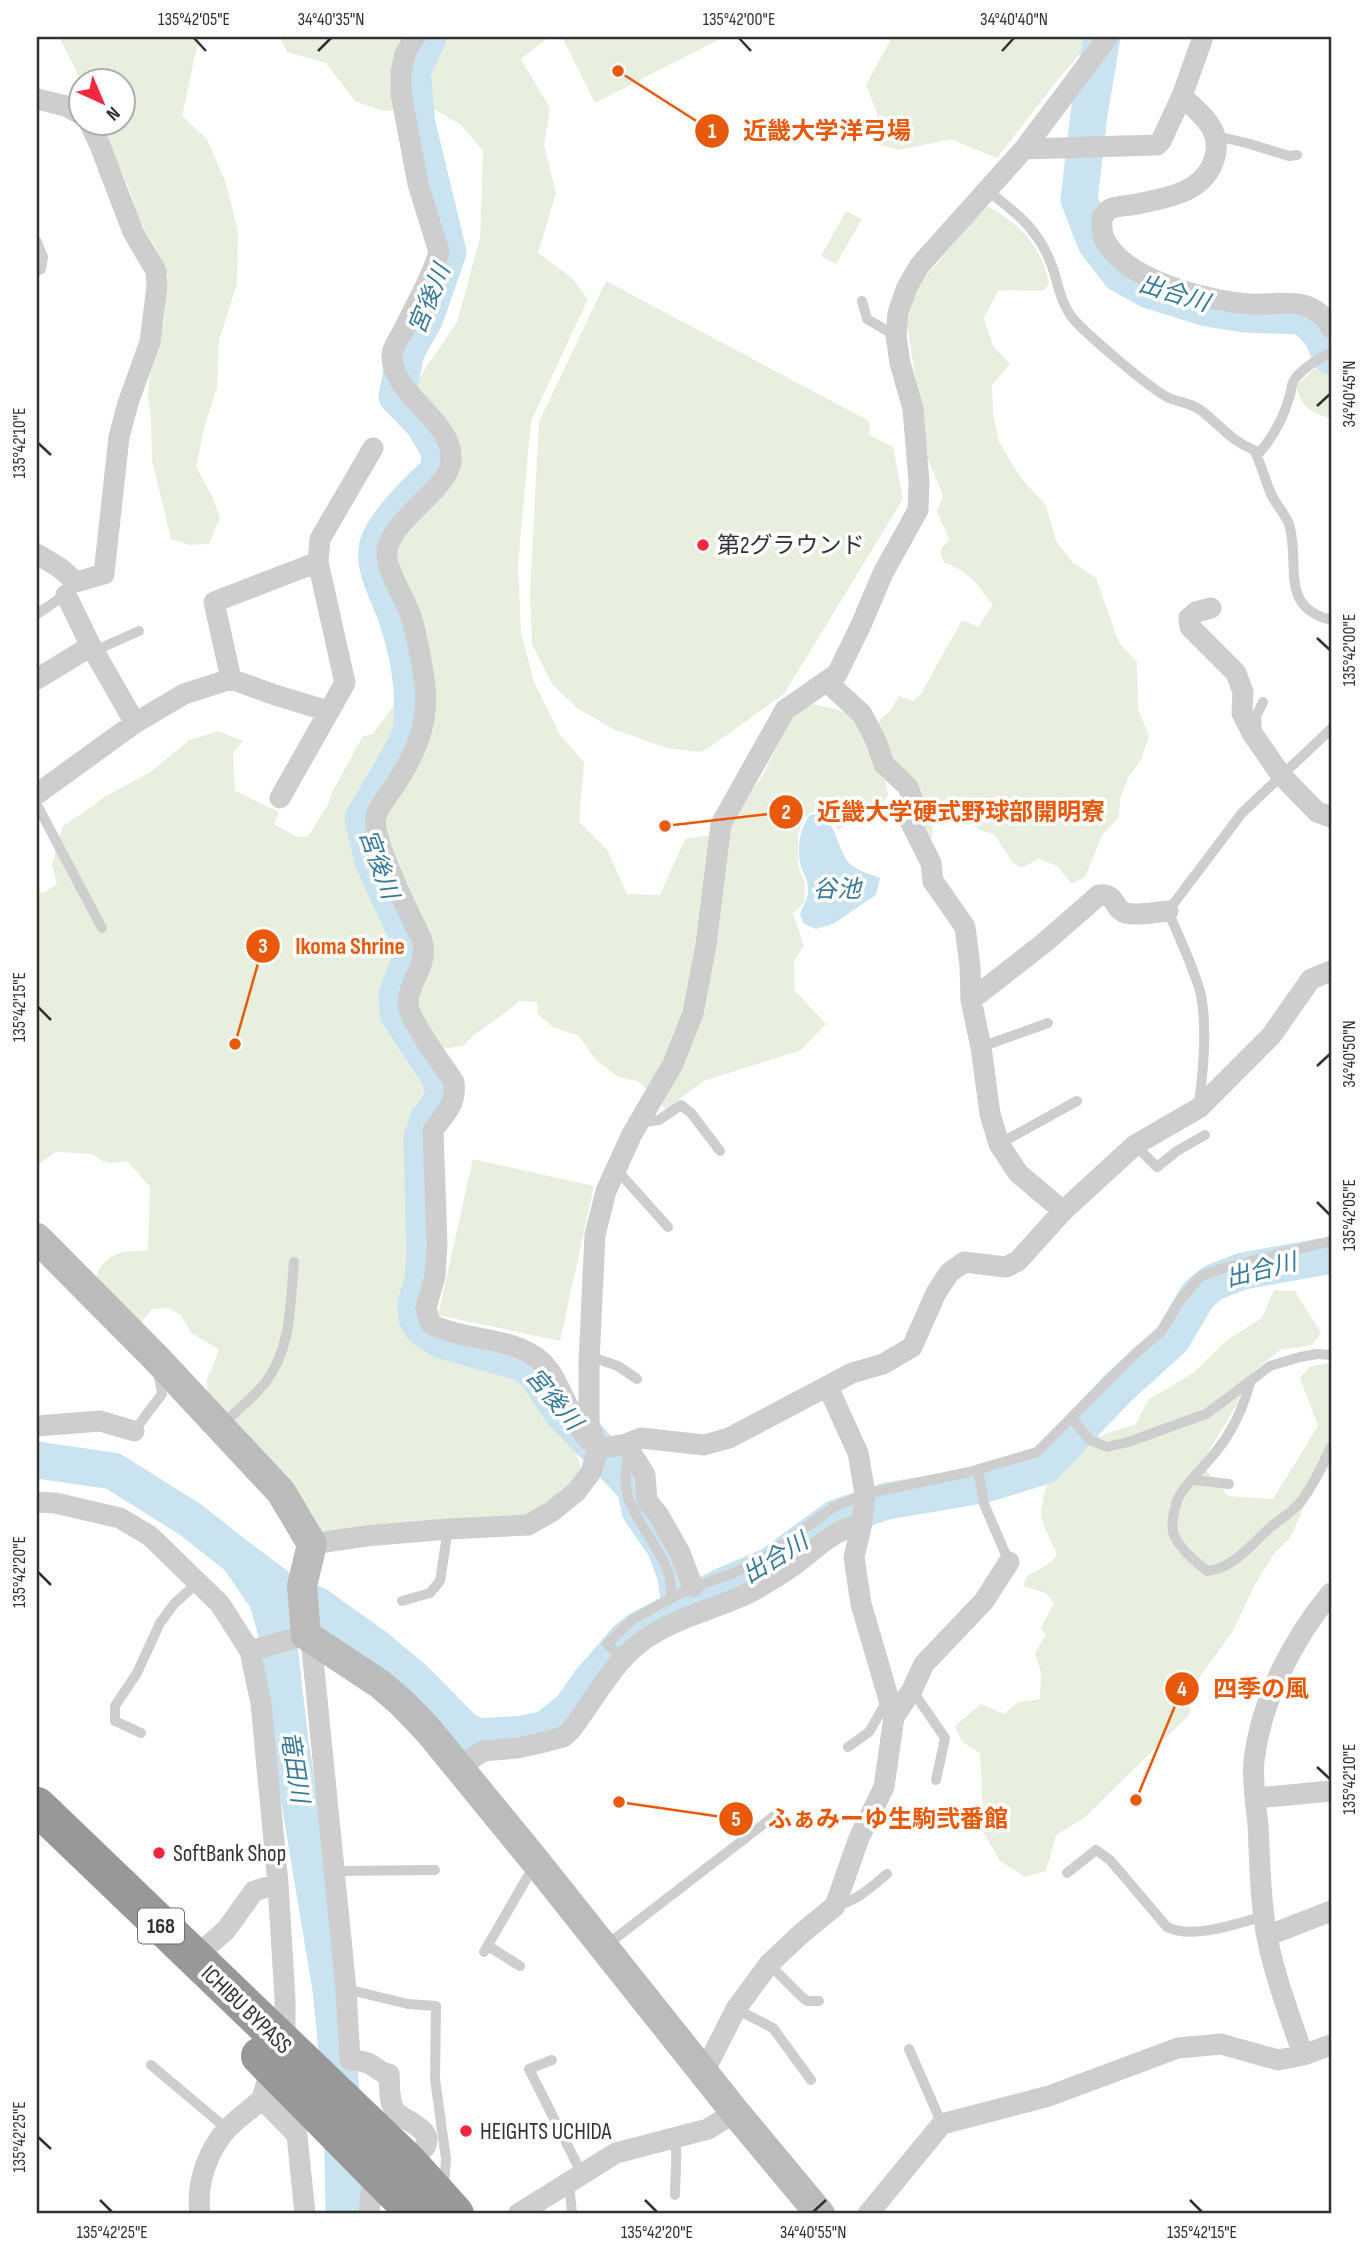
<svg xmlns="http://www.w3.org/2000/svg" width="1368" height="2251" font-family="'Sofia Sans Condensed','Noto Sans JP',sans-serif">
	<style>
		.green { fill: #e8efde }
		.water { fill: #c9e3f0 }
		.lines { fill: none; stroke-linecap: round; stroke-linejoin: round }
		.river { stroke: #c9e3f0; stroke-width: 37 }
		.lane { stroke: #cecece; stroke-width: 10 }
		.street { stroke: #cecece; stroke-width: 21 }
		.secondary { stroke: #bbb; stroke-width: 30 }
		.highway { stroke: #989898; stroke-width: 38 }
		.ticks { fill: none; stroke: #313131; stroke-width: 2.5 }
		.poi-dot { fill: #f5263f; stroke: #fff; stroke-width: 2.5 }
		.labels { text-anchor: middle; stroke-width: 7; stroke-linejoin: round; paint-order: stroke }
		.shield { fill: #fff; stroke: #6f6f6f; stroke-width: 2 }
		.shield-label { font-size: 21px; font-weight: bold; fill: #313131 }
		.poi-label { font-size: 23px; fill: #313131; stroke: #fff; text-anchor: start }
		.street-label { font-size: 23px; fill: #313131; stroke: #fff }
		.water-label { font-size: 24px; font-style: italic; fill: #36799b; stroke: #fff }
		.leader { fill: none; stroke: #e8590c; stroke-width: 2.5 }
		.callout-dot { fill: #e8590c; stroke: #fff; stroke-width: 2.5 }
		.mark-label { font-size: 21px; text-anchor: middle; font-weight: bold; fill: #fff }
		.callout-label { font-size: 24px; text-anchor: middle; font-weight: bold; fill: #e8590c; stroke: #fff; stroke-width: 7; stroke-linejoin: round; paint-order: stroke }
		.neatline { fill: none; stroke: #313131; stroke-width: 2.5 }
		.ticks-label { font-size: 18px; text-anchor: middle; fill: #313131 }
	</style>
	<rect width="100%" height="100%" fill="#fff"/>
	<!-- green -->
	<path class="green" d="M59,37H199L182,116L207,139L226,183L238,231L237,284L219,340L217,388L205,425L196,467L212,496L220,518L209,544L189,545L171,539L152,460L151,417L148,397L150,373L164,323L168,277L156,249L139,221L130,191L99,123L122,122V80H81Z
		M280,37H549L521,59L550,108L544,145L556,193L538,253L572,278L588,299L531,421L518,565L521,632L534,682L560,735L584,762L579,822L607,850L627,894L660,895L685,839L729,832L732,821L764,773L792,714L814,704C824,707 836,708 846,713C867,723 886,773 888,795L873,817L851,821L839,830L827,814L814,811L803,819L798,836V866L805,883L804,903L793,913L804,946L794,961L795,991L826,1024L801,1050L704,1081L666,1109L638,1081L618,1077L596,1060L579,1036L553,1027L538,1014L537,1002L519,1001C501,1019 480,1027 463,1046L441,1049L415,1003L429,968L392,857L383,815L427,741L393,557L406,532L453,481L415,384L457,322L480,238L483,151L461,125L434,109L383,111L355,101L326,63L287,52Z
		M568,37H724L595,103L563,39Z
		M890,37H1095L1059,78L997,158L951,139L899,150L876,144L877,113L866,85L891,39Z
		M988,206C1021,226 1041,245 1049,283L1045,290C1028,293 1014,288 998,291L984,318L993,346L1010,364L992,385L993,413L999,442L1020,477L1046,506L1056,541L1072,562L1096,578L1119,643L1137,662L1138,709L1149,736L1141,760L1128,778L1120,799L1119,817L1102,835L1085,877L1072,884L1057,866L1039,859L1021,868L1013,863L994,834L977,829L972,819L960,808L945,813L933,823L932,838L929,840L877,723L889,712L899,696L913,701L920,695L962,620L978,627L993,605C977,585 970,571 944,563L940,551L949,539L937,512L943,495L921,443L919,403L907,323L917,287L976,217Z
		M846,211L862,219L836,264L821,256Z
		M606,281L869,421L870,429L868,434L893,447L903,499L784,694L706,750L699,752L667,748L613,729L577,708L552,684L532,644L530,592L539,422Z
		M1324,360L1331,371V419C1311,411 1302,409 1296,386Z
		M400,689L407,692L409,717L393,762L369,797L359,818L369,860L407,944L409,953L396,987L391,1007L406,1037L432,1072L441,1089L440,1099L423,1117L417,1134L422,1222L420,1274L409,1307L417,1331L435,1342L521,1366L538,1382L548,1404L562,1420L571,1437L581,1467L569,1485L540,1511L512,1519L331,1533L320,1531L211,1400C199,1374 215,1374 218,1349L191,1333L181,1315L168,1308L152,1309L141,1323L94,1280C107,1251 119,1252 148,1250L150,1187L127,1161L112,1163L102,1161L93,1154L56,1152L37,1165V890L43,893L57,884L52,865L62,827L106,796L152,771L189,740L219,731L243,741L233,753L235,791L279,812L274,824L297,837L308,836L329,803L331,794L363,736L373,734L392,708Z
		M473,1159L594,1186L560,1341L438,1315Z
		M1274,1290L1295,1291L1321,1333L1312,1345L1280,1350L1248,1376L1237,1404L1201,1464L1228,1496L1273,1499L1318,1426L1300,1378L1309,1367L1331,1362V1466L1328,1468L1305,1505L1290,1538L1273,1555L1254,1586L1233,1631L1196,1682L1189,1715L1084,1818L1056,1835L1046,1871L1025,1877L1000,1861L984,1834L980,1753L962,1742L955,1726L981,1704L1004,1714L1018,1702L1040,1699L1041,1673L1035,1653L1046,1635L1041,1628L1054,1603L1046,1593L1023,1586L1026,1577L1051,1562L1057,1555C1053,1544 1042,1525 1041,1515C1040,1510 1043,1503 1043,1499C1051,1457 1097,1433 1135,1425L1148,1400L1193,1373L1227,1340L1262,1318Z"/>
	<!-- water -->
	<path class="water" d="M810,815C836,811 836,848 849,863C857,871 870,874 880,878L876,895L833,924L816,929L804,924L800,915C802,906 809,899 808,889C808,879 802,872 800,863C797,848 800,827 810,815Z"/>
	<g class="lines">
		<!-- river -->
		<path class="river" d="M428,37L412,72L417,124L448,252L425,318L406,352L397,396L424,424L440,452L439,471C423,485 379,527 377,549C374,570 389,595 396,615C408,652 415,685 412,724C410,746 375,797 363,819L373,861L414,950L397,995L398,1013L437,1073L443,1086L444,1094L436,1111L428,1119L422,1139L425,1253L423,1281L416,1303L417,1318L422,1327L441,1340L524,1363L536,1373L561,1411L635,1487L640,1510L665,1547L676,1576L680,1609
			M1102,37L1089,114L1079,199L1096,243L1120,274L1149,290L1207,308L1244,314L1303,316L1321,333L1331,356
			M37,1460L113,1471L191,1520L238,1557L267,1599L278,1637L290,1742L331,1989L342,2101L344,2214
			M238,1557L282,1590L318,1606L374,1646L415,1680L465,1731L480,1737L522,1734L546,1729L571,1709L590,1682L626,1640L639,1630L725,1585L770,1566L836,1518L887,1501L982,1485L1044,1466L1119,1387L1172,1339L1198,1295L1214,1282L1243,1271L1331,1255"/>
		<!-- lane -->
		<path class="lane" d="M1217,136L1250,144L1289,156L1297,155
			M988,191C1017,213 1039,230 1052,266C1058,283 1060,300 1071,316C1082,331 1153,391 1169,398C1181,403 1193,403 1203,412C1222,427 1230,440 1254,450C1262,465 1265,481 1272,496C1277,506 1285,514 1289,524C1301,563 1278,607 1331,620
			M37,242L43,257L41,269L37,271
			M862,301L867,319L896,336
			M1257,455C1272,439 1283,419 1289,398C1291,394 1291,387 1293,382C1301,368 1318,360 1331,352
			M37,614L68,593
			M94,651L139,631
			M1257,732L1256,716L1263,702
			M37,805L102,928
			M981,1047L1048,1023
			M1199,1105C1203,1071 1208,1025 1200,991C1192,964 1179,937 1168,911L1242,813L1331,729
			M638,1123L659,1120L681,1105L691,1113L720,1151
			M999,1144L1077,1101
			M1135,1145L1157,1167L1177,1151L1205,1135
			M616,1169L668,1227
			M589,1356L618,1366L637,1379
			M1250,1383C1245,1401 1239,1417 1229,1433C1216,1456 1196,1472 1181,1493C1175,1502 1170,1525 1174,1535C1181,1550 1195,1561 1207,1571C1234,1569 1254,1541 1273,1525C1284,1517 1294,1511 1302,1500C1314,1485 1322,1465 1331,1447
			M1071,1418L1090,1440L1107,1447L1128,1442L1206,1414L1270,1366L1300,1357L1317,1354L1331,1355
			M222,1425C236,1411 253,1398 265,1383C292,1348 290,1304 294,1262
			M134,1431L162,1394L158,1371
			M631,1453C611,1500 649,1527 666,1567C671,1577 671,1587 671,1599
			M978,1470L984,1504L1009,1562
			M1194,1480L1229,1484
			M402,1601L430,1593L440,1581L448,1529
			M623,1659L607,1644L632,1620L666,1601L693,1587L729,1575L759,1561L834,1507L865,1494L969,1472L1037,1452L1137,1352L1161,1332L1181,1299L1201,1276L1224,1268L1331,1241
			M912,1690L945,1738L936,1780
			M141,1733L115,1721V1706L137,1673L160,1623L174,1604L197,1583
			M848,1747L869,1732L887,1701
			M334,1871L435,1870
			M1067,1873L1096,1850L1110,1860L1167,1927C1194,1940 1237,1923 1265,1916
			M835,1906C857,1901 870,1888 887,1874
			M488,1946L520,1966
			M604,1947L774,1816
			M484,1952L535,1864
			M769,1964L801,1996L807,2001H819
			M346,1989L408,2004L436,2006L435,2079L446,2159L444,2187
			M736,2009L773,2028L811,2080
			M909,2049L942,2124
			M552,2060L529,2069L582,2174
			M151,2065L227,2129
			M675,2137C678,2159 675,2174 675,2195
			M569,2182L572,2214"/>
		<!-- street -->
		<path class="street" d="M415,37L405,54L401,72V94L418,184L439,252C432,278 416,304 404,329C400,337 391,349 392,358C394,397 454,420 451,461C449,489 392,519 387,550C384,569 406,599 412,619C418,641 422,664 425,686C429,724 415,755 395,785C389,795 378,806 376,817C371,839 411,917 422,940C429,966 409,979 408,1002C407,1019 444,1066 454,1082C457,1104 445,1114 433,1130L437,1245L435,1276L426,1308L430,1323L435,1326C471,1343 523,1335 549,1370C564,1392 571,1421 589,1440
			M1182,96C1204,117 1226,133 1212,165C1199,195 1160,199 1132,205C1125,206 1116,206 1110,209C1107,211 1105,214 1102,217C1102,223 1101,231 1104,238C1123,280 1207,301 1250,304C1267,305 1286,301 1303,305C1315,308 1327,318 1331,328
			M37,99L66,106L80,114
			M1024,149L1157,145L1161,141L1182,96L1203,37
			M37,554L60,568L76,582L104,574L119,437L128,403L150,342L157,286L156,271L133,232L99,143L89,122
			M66,595L91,646L135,723
			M1211,608L1196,612L1189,618L1190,627L1236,673L1243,692L1242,713L1252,733L1281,775L1317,812L1331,817
			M37,679L91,646
			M231,679L214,602L318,562
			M826,681L862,714L876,741L884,764L908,787L913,801L909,819L931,863L933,881L965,927L970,966L971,1000L981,1047L990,1114L999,1144L1018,1173L1063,1211
			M37,794L135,723L184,694L231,679L275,695L328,711
			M280,798L345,683L318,562L320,539L373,448
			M971,1000L1044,943L1099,895C1117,893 1113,910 1126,913C1138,916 1156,912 1168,911
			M37,1426L100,1421L134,1431
			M626,1444L645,1475L647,1501L658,1514L680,1553L693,1587
			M598,1449L626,1444L641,1438L704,1445L729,1438L852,1373L883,1364L912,1347L936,1293L949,1273L964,1262L1006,1267L1018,1261L1063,1211L1135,1145L1199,1108L1271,1036L1311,979L1331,971
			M37,1502L55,1503L120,1518L150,1536L220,1604L250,1651L261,1703L278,1884L285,1999V2045
			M312,1544L366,1536L448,1529L528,1525L551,1512L576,1492L591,1472L598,1449L589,1423V1362L595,1235L606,1191L632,1134L673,1064L693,1013L706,945L721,824L785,710L837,674L861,625L883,573L918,510L919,482L913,409L900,363L896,336L898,313L907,287L920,265L1024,149L1108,37
			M311,1639L346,1989L350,2060C357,2061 367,2061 373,2066C380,2070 380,2073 389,2074C390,2085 388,2103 396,2112C404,2121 435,2129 425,2147C421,2152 414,2158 409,2163
			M250,1651L306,1635
			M894,1717L912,1690L924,1664L984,1601L1009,1562
			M458,1768L483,1751L517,1748L545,1742L563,1737L571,1730C593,1701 612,1664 641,1642C673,1618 713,1610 749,1593C760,1587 771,1580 781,1574C813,1555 823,1534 862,1523
			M1256,1798L1331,1791
			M1267,1936L1331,1911
			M194,1958L226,1930L254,1891L278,1884
			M1303,2055C1290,2016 1275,1978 1267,1937C1260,1901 1260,1862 1258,1825C1256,1805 1252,1781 1254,1761C1261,1700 1293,1639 1331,1593
			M271,2068L262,2099L297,2135L305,2214
			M704,2072L736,2009L769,1964L802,1933L835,1906L859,1838L884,1787L894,1717L861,1604L854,1557L862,1523L865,1494L858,1453L828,1387
			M200,2214C196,2184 207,2151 228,2128C238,2118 251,2109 262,2099
			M369,2214L371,2194L376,2174
			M518,2214L616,2153L708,2129L735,2112
			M868,2214L942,2124L1049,2096L1178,2048L1221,2044L1278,2060L1303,2055L1331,2045"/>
		<!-- secondary -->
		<path class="secondary" d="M37,1238L156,1358L281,1492L312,1544L302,1586L306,1635L380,1684L403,1704L428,1730L536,1862L735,2112L820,2214"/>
		<!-- highway -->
		<path class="highway" d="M37,1806L409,2163L455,2214
			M260,2056L416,2214"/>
	</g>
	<!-- ticks -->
	<path class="ticks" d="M194,38L206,51M739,38L751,51M318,51L331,38M1002,51L1014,38M1317,406L1330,394M38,443L51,455M1317,638L1330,650M38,1007L51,1020M1317,1066L1330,1054M1317,1202L1330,1215M38,1572L51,1585M1317,1767L1330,1779M38,2137L51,2149M100,2200L112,2212M645,2200L657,2212M1190,2200L1202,2212M813,2212L826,2200"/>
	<!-- markers -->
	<g class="poi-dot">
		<circle cx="703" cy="545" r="7"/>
		<circle cx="159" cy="1853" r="7"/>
		<circle cx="466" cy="2131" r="7"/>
	</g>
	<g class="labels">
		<!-- shield labels -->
		<rect class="shield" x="138" y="1908.5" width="46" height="35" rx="5"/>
		<g class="shield-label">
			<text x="161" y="1933">168</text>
		</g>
		<!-- poi labels -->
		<g class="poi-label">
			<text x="717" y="553">第2グラウンド</text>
			<text x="173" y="1861">SoftBank Shop</text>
			<text x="480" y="2139">HEIGHTS UCHIDA</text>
		</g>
		<!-- street labels -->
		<g class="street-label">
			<text transform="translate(247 2009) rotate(44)" y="8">ICHIBU BYPASS</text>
		</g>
		<!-- water labels -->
		<g class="water-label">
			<text transform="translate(1174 293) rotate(17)" y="8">出合川</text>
			<text transform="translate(429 299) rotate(-68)" y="8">宮後川</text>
			<text transform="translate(379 864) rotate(70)" y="8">宮後川</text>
			<text x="837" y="897">谷池</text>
			<text transform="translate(1261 1270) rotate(-14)" y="8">出合川</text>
			<text transform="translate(554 1399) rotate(50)" y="8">宮後川</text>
			<text transform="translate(775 1558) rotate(-32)" y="8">出合川</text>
			<text transform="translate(295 1767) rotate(81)" y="8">竜田川</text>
		</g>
	</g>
	<!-- callouts -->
	<path class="leader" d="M618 71L712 131M665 826L786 812M235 1044L263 946M1136 1800L1182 1689M619 1802L736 1819"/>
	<g class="callout-dot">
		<circle cx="618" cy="71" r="7"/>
		<circle cx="665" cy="826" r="7"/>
		<circle cx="235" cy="1044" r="7"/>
		<circle cx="1136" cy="1800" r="7"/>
		<circle cx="619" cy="1802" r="7"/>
		<circle cx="712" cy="131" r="18"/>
		<circle cx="786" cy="812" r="18"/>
		<circle cx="263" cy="946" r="18"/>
		<circle cx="1182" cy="1689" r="18"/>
		<circle cx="736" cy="1819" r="18"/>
	</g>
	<g class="mark-label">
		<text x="712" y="138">1</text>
		<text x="786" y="819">2</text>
		<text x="263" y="953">3</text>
		<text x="1182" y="1696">4</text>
		<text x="736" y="1826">5</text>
	</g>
	<g class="callout-label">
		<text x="827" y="139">近畿大学洋弓場</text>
		<text x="961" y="820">近畿大学硬式野球部開明寮</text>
		<text x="350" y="954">Ikoma Shrine</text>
		<text x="1261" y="1697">四季の風</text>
		<text x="888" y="1827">ふぁみーゆ生駒弐番館</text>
	</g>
	<!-- border -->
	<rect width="1368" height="2251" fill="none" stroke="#ffffff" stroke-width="77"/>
	<!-- north arrow -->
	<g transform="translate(102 102) rotate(136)"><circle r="33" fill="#ffffff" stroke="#adadad" stroke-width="2"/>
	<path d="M0-5L12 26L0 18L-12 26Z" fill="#f5263f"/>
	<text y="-10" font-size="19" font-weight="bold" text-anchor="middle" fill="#313131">N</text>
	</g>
	<rect x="38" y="38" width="1292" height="2174" class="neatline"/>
	<g class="ticks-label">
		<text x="194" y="25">135°42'05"E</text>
		<text x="331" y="25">34°40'35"N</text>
		<text x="739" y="25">135°42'00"E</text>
		<text x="1014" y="25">34°40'40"N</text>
		<text transform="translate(1349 394) rotate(-90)" y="6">34°40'45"N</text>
		<text transform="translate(19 443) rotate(-90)" y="6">135°42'10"E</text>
		<text transform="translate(1349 650) rotate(-90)" y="6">135°42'00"E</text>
		<text transform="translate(19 1007) rotate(-90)" y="6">135°42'15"E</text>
		<text transform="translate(1349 1054) rotate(-90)" y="6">34°40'50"N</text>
		<text transform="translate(1349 1215) rotate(-90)" y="6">135°42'05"E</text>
		<text transform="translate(19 1572) rotate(-90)" y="6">135°42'20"E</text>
		<text transform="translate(1349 1779) rotate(-90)" y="6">135°42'10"E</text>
		<text transform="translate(19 2137) rotate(-90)" y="6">135°42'25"E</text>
		<text x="112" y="2238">135°42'25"E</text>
		<text x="657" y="2238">135°42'20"E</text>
		<text x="813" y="2238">34°40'55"N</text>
		<text x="1202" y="2238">135°42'15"E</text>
	</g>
</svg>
